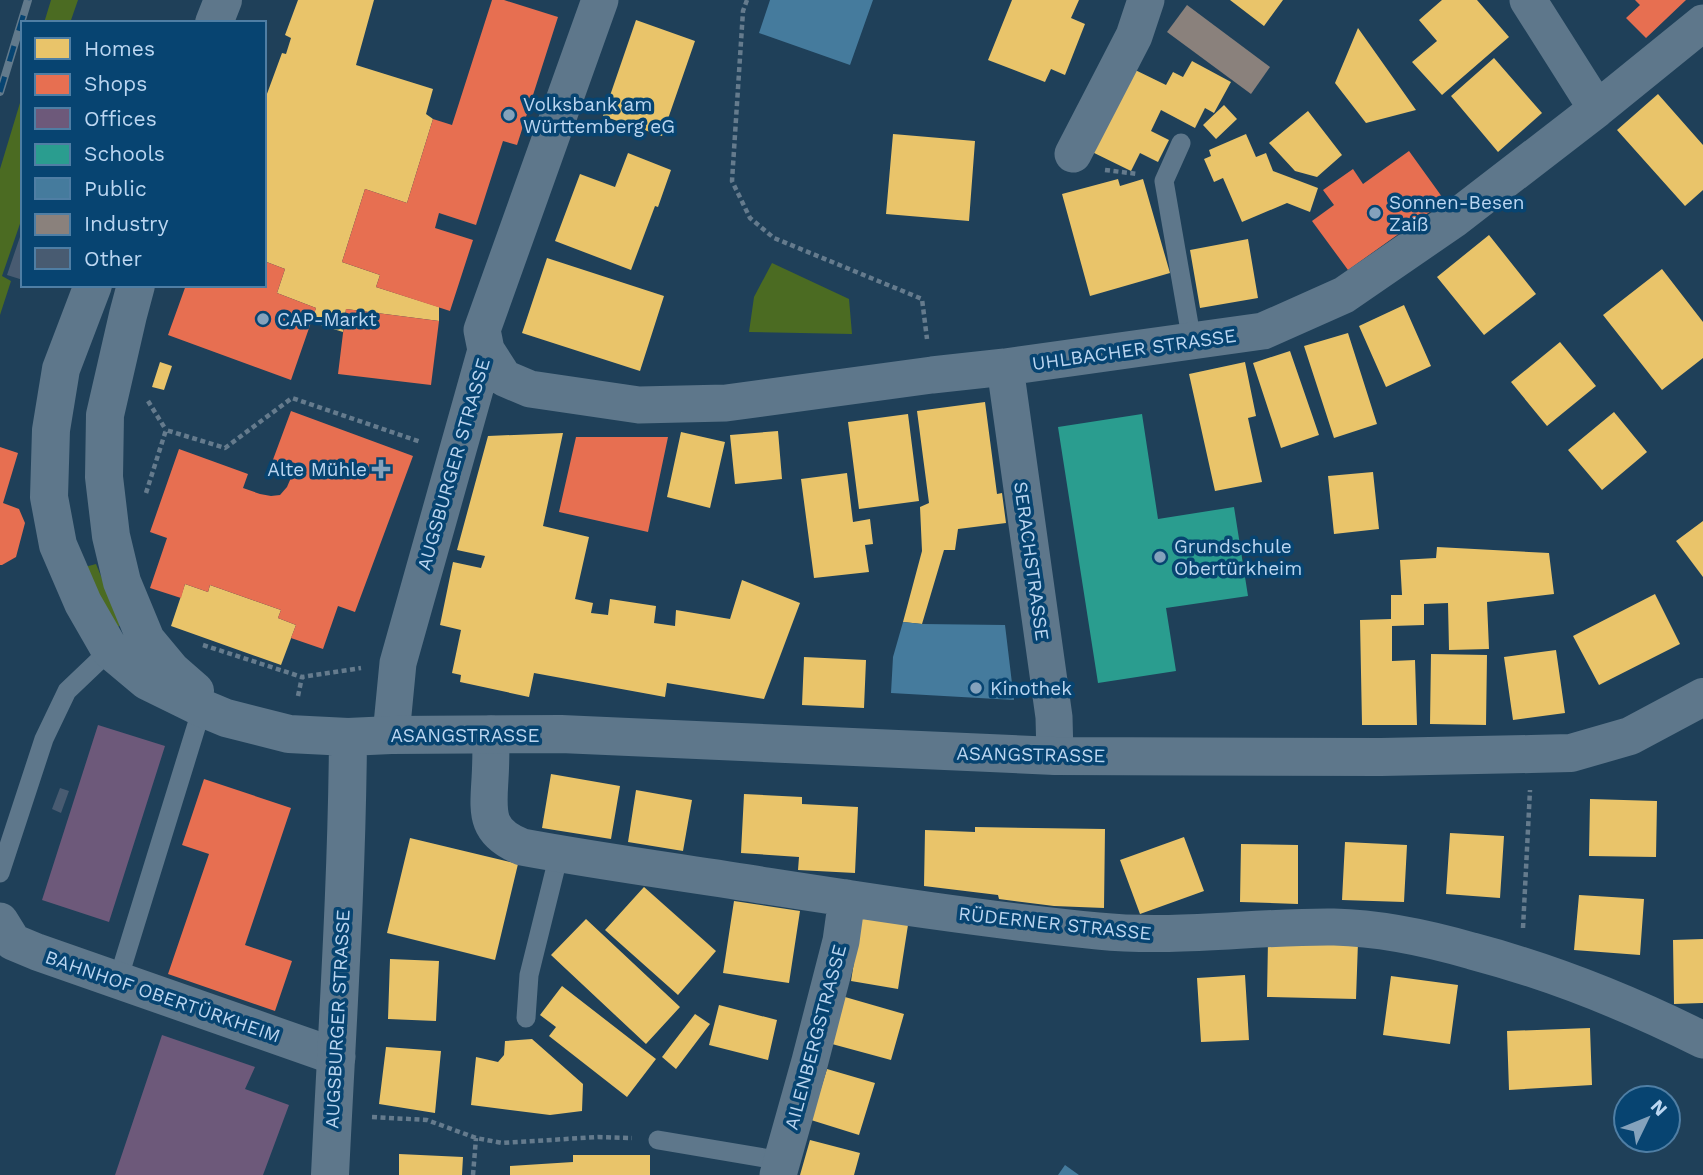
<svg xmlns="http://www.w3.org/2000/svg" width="1703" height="1175" font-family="'Work Sans',sans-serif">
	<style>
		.green { fill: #4b6b22 }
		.homes { fill: #e9c46a }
		.shops { fill: #e76f51 }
		.offices { fill: #6d597a }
		.schools { fill: #2a9d8f }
		.public { fill: #457b9d }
		.industry { fill: #8a817c }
		.building { fill: #485b71 }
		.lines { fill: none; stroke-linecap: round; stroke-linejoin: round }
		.path { stroke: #657b8d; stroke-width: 4.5; stroke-dasharray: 5 3.5; stroke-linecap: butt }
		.service { stroke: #5e778b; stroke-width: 19 }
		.minor { stroke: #5e778b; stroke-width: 37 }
		.tertiary { stroke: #5e778b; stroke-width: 38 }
		.rail-casing { stroke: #627a8c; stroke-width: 8 }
		.rail { stroke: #074471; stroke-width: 5; stroke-dasharray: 16; stroke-linecap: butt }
		.poi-dot { fill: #84a2bc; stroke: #074471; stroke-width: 2.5 }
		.labels { text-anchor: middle; stroke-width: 7; stroke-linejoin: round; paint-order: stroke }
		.poi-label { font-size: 19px; fill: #bbd6f1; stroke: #074471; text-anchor: start }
		.street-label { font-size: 19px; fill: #bbd6f1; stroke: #074471 }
	</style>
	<rect width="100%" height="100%" fill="#1f4059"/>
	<!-- green -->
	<path class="green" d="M51,0H78L70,23H44Z
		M23,93V215L2,276L11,281L0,315V169Z
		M772,263L849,299L852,334L749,332L754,297Z
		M96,564L121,625L113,630L81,568Z"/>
	<!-- homes -->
	<path class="homes" d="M298,0H374L356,65L433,89L426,114L433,119L407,203L365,189L342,262L380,275L376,287L439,307V321L346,309L343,332L311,322L316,308L277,293L285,269L264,261V102L282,53L286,54L291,38L285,35Z
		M1012,0H1079L1071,18L1085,24L1065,75L1051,69L1045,82L988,60Z
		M1230,0H1283L1264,26Z
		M1442,0H1477L1509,37L1442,95L1412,62L1437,41L1419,20Z
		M636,20L695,41L662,136L603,116Z
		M1358,28L1416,110L1366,123L1335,83Z
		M1494,58L1542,113L1498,152L1451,96Z
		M1192,61L1231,82L1214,113L1205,108L1195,128L1161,110L1151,131L1169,140L1158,162L1140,153L1131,171L1086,149L1127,66L1166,85L1173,72L1183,77Z
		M1658,94L1703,145V190L1685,206L1617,130Z
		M1224,105L1237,119L1216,139L1203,125Z
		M1308,111L1342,155L1317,177L1295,171L1269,143Z
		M893,134L975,141L969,221L886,214Z
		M1246,134L1256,157L1266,153L1273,171L1318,188L1310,212L1287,203L1242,222L1223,178L1214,182L1204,159L1211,156L1209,150Z
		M628,153L671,170L658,207L655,206L631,270L555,241L580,174L615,187Z
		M1118,179L1120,186L1143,179L1170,273L1090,296L1062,194Z
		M1489,235L1536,294L1484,335L1437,277Z
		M1248,239L1258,298L1200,308L1190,250Z
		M547,258L664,296L640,371L522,333Z
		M1662,269L1703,322V358L1662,390L1603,315Z
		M1404,305L1431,366L1386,387L1359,326Z
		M1348,333L1377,424L1334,438L1304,346Z
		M1560,342L1596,386L1547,426L1511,382Z
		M1290,351L1319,435L1281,448L1253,363Z
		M160,362L172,366L164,390L152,387Z
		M1245,362L1256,416L1248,418L1262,482L1215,491L1189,374Z
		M985,402L997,494L1002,493L1006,523L958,529L955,550H944L922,624L903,622L922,551L920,507L929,503L917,411Z
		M1614,412L1647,452L1602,490L1568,450Z
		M908,414L919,501L859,509L848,422Z
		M778,431L782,479L735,484L730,435Z
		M681,432L725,442L710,508L667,497Z
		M563,433L543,526L589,537L575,599L593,603L591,613L608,615L610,599L656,606L654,623L675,626L676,610L730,619L742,580L800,603L764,699L667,683L665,697L534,673L529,697L460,682L461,675L452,673L461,630L440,625L453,562L481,568L485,556L457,550L488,436Z
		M1373,472L1379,529L1334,534L1328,476Z
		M847,473L853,522L870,519L873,544L865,545L869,572L814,578L801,479Z
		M1703,521V577L1676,541Z
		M1437,547L1549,553L1554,594L1487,602L1489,649L1449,650L1448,603L1424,604V625L1392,626V661L1415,660L1417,725H1362L1360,620L1391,619V595H1402L1400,560L1436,558Z
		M185,584L208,592L210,585L281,610L278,618L296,625L281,665L171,626Z
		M1655,594L1680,644L1599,685L1573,636Z
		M1556,650L1565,713L1513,720L1504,657Z
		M1431,654L1487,655L1486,725L1430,724Z
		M804,657L866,660L864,708L802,705Z
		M551,774L620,786L611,839L542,828Z
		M636,790L692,800L683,851L628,842Z
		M744,794L802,797V804L858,807L855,873L798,870L799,857L741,853Z
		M1590,799L1657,801L1656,857L1589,856Z
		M975,827L1105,829L1104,908L1054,906L999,899L998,895L924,886L925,830L975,832Z
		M1450,833L1504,836L1500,898L1446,894Z
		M1184,837L1204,891L1140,914L1120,860Z
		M410,838L518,864L495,960L387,933Z
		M1345,842L1407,845L1404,902L1342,900Z
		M1241,844L1298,845V904L1240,902Z
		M644,887L716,951L678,995L605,930Z
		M1579,895L1644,899L1640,955L1574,950Z
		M734,901L800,911L789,983L723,973Z
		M861,918L908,925L898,989L851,981Z
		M586,919L680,1007L646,1044L551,955Z
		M1703,939V1003L1674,1004L1673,940Z
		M1268,940L1358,942L1356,999L1267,997Z
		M390,959L439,961L436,1021L388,1019Z
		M1245,975L1249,1040L1201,1042L1197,978Z
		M1391,976L1458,985L1450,1044L1383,1035Z
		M562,986L656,1059L627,1097L549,1036L556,1027L540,1015Z
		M845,997L904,1014L891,1060L832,1044Z
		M719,1005L777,1020L768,1060L709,1045Z
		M695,1014L710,1024L676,1069L662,1057Z
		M1590,1028L1592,1085L1509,1090L1507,1031Z
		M532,1039L583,1084L582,1111L550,1115L471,1105L476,1057L498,1062L504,1055L505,1041Z
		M386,1047L441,1051L435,1113L379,1104Z
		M827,1069L875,1083L859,1135L811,1120Z
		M810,1140L860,1153L854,1175H800Z
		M399,1154L463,1157L462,1175H399Z
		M573,1155H650V1175H510V1166L573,1162Z"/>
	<!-- shops -->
	<path class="shops" d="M492,0H504L558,17L517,145L503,141L476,225L439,213L435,228L473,240L450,311L376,287L380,275L342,262L365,189L407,203L433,119L452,125Z
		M1635,0H1686L1646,38L1626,18L1640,5Z
		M1409,151L1445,201L1348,270L1312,221L1334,205L1323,190L1353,169L1363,184Z
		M264,261L285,269L277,293L316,308L291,380L168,335L186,285H264Z
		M346,309L439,321L431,385L338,374Z
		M291,411L413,456L355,612L338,606L323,649L291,638L296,625L278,618L281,610L210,585L208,592L185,584L181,598L150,588L167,538L150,532L179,449L248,474L243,488L260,494L271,496L280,495L287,487L293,473L271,465Z
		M576,437H668L648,532L559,512Z
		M0,447L18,453L3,503L19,509L25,523L16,557L2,565H0Z
		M204,779L291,808L245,945L292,961L275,1011L168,974L209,854L182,845Z"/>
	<!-- offices -->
	<path class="offices" d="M98,725L165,746L109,922L42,900Z
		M162,1035L255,1067L245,1089L289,1105L263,1175H115Z"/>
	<!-- schools -->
	<path class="schools" d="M1142,414L1158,519L1234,507L1248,596L1166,608L1176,671L1098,683L1058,427Z"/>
	<!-- public -->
	<path class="public" d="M770,0H873L850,65L759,33Z
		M903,622L922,624L1005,625L1014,700L891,693L893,657Z
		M1065,1165L1079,1175H1058Z"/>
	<!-- industry -->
	<path class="industry" d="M1187,5L1270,67L1251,94L1167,32Z"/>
	<!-- building -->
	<path class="building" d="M22,231L23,232V280L7,275Z
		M60,788L69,791L61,813L52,809Z"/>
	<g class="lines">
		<!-- path -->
		<path class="path" d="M747,0L743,11L732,181L750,218L774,238L922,299L927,339
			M1105,170L1138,174
			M148,401L166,430
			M146,493L166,430L225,448L292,398L421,442
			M203,645L302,677
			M298,696L302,677L361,668
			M1523,928L1530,790
			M372,1117L427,1120L476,1138L502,1143L598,1137L632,1138
			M473,1175L476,1138"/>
		<!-- service -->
		<path class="service" d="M1181,143L1164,181L1192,342
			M0,873L44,739L67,691L110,650L118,648
			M118,980L202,708
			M526,1018L529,975L559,854
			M658,1140L782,1161"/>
		<!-- minor -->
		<path class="minor" d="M1528,0L1597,109
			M1073,154L1134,36L1146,0
			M486,350L504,378L530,389L639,405L726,403L932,375L1005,367L1263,331L1344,295L1453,220L1597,109L1703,23
			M1005,367L1054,717L1055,756
			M491,734C491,749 491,764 490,779C488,813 485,832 522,847C603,862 686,873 767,886C877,903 987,920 1098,931C1177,939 1255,926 1334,927C1380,928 1427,938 1472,951C1552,972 1629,1003 1703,1040
			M391,735L398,663L486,350L482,330L600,0
			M0,921L13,942L37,952L337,1057
			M778,1175L810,1061L841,941L847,898"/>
		<!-- tertiary -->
		<path class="tertiary" d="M214,23L223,0
			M93,285L61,369L51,430L49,497L58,545L83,603L110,650L147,681L202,708L226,718L289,734L348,737L391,735L561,734L1055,756L1381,757L1531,754L1571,753L1630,736L1703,697
			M136,285L128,315L105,415L104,477L111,536L122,582L146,640L171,670L195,691
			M330,1175C337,1029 347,883 348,737"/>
		<defs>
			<path id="rail" d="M0,92L28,0"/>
		</defs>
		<!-- rail casing -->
		<use href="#rail" class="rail-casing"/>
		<!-- rail -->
		<use href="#rail" class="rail"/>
	</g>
	<!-- markers -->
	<g class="poi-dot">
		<circle cx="509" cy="115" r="7"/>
		<circle cx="1375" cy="213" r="7"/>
		<circle cx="263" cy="319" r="7"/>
		<path d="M377.5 458.5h7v7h7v7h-7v7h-7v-7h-7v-7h7z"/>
		<circle cx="1160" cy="557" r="7"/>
		<circle cx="976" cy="688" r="7"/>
	</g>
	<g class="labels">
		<!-- poi labels -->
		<g class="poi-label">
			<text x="523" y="111">Volksbank am<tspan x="523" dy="22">Württemberg eG</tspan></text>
			<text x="1389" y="209">Sonnen-Besen<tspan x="1389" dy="22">Zaiß</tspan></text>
			<text x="277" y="326">CAP-Markt</text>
			<text x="367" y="476" text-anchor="end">Alte Mühle</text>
			<text x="1174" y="553">Grundschule<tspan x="1174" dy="22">Obertürkheim</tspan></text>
			<text x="990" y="695">Kinothek</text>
		</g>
		<!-- street labels -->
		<g class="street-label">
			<text transform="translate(1134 349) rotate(-8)" y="7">UHLBACHER STRASSE</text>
			<text transform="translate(453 464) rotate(-74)" y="7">AUGSBURGER STRASSE</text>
			<text transform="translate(1032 561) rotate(82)" y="7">SERACHSTRASSE</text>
			<text x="465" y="742">ASANGSTRASSE</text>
			<text transform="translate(1031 754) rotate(1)" y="7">ASANGSTRASSE</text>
			<text transform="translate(1055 923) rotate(6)" y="7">RÜDERNER STRASSE</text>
			<text transform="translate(163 996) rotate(19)" y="7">BAHNHOF OBERTÜRKHEIM</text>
			<text transform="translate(337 1019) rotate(-87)" y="7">AUGSBURGER STRASSE</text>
			<text transform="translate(815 1037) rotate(-75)" y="7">AILENBERGSTRASSE</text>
		</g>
	</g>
	<!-- legend -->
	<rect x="21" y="21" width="245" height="266" fill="#074471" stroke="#4f7ea4" stroke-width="2"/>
	<rect x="35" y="38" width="35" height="21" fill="#e9c46a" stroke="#4f7ea4" stroke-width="2"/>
	<text x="84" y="56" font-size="21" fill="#bbd6f1">Homes</text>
	<rect x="35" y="74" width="35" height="21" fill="#e76f51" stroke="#4f7ea4" stroke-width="2"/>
	<text x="84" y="91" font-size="21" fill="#bbd6f1">Shops</text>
	<rect x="35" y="108" width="35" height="21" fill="#6d597a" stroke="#4f7ea4" stroke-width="2"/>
	<text x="84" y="126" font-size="21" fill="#bbd6f1">Offices</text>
	<rect x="35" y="144" width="35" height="21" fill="#2a9d8f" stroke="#4f7ea4" stroke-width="2"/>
	<text x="84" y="161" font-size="21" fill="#bbd6f1">Schools</text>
	<rect x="35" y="178" width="35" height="21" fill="#457b9d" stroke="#4f7ea4" stroke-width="2"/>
	<text x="84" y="196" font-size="21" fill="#bbd6f1">Public</text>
	<rect x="35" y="214" width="35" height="21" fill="#8a817c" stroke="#4f7ea4" stroke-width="2"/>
	<text x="84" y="231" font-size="21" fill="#bbd6f1">Industry</text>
	<rect x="35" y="248" width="35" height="21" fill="#485b71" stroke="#4f7ea4" stroke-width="2"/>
	<text x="84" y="266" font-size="21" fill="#bbd6f1">Other</text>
	<!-- north arrow -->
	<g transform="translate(1647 1119) rotate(47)"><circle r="33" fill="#074471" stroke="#4f7ea4" stroke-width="2"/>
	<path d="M0-5L12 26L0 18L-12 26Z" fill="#84a2bc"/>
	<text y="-10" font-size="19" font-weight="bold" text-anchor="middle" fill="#bbd6f1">N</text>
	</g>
</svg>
